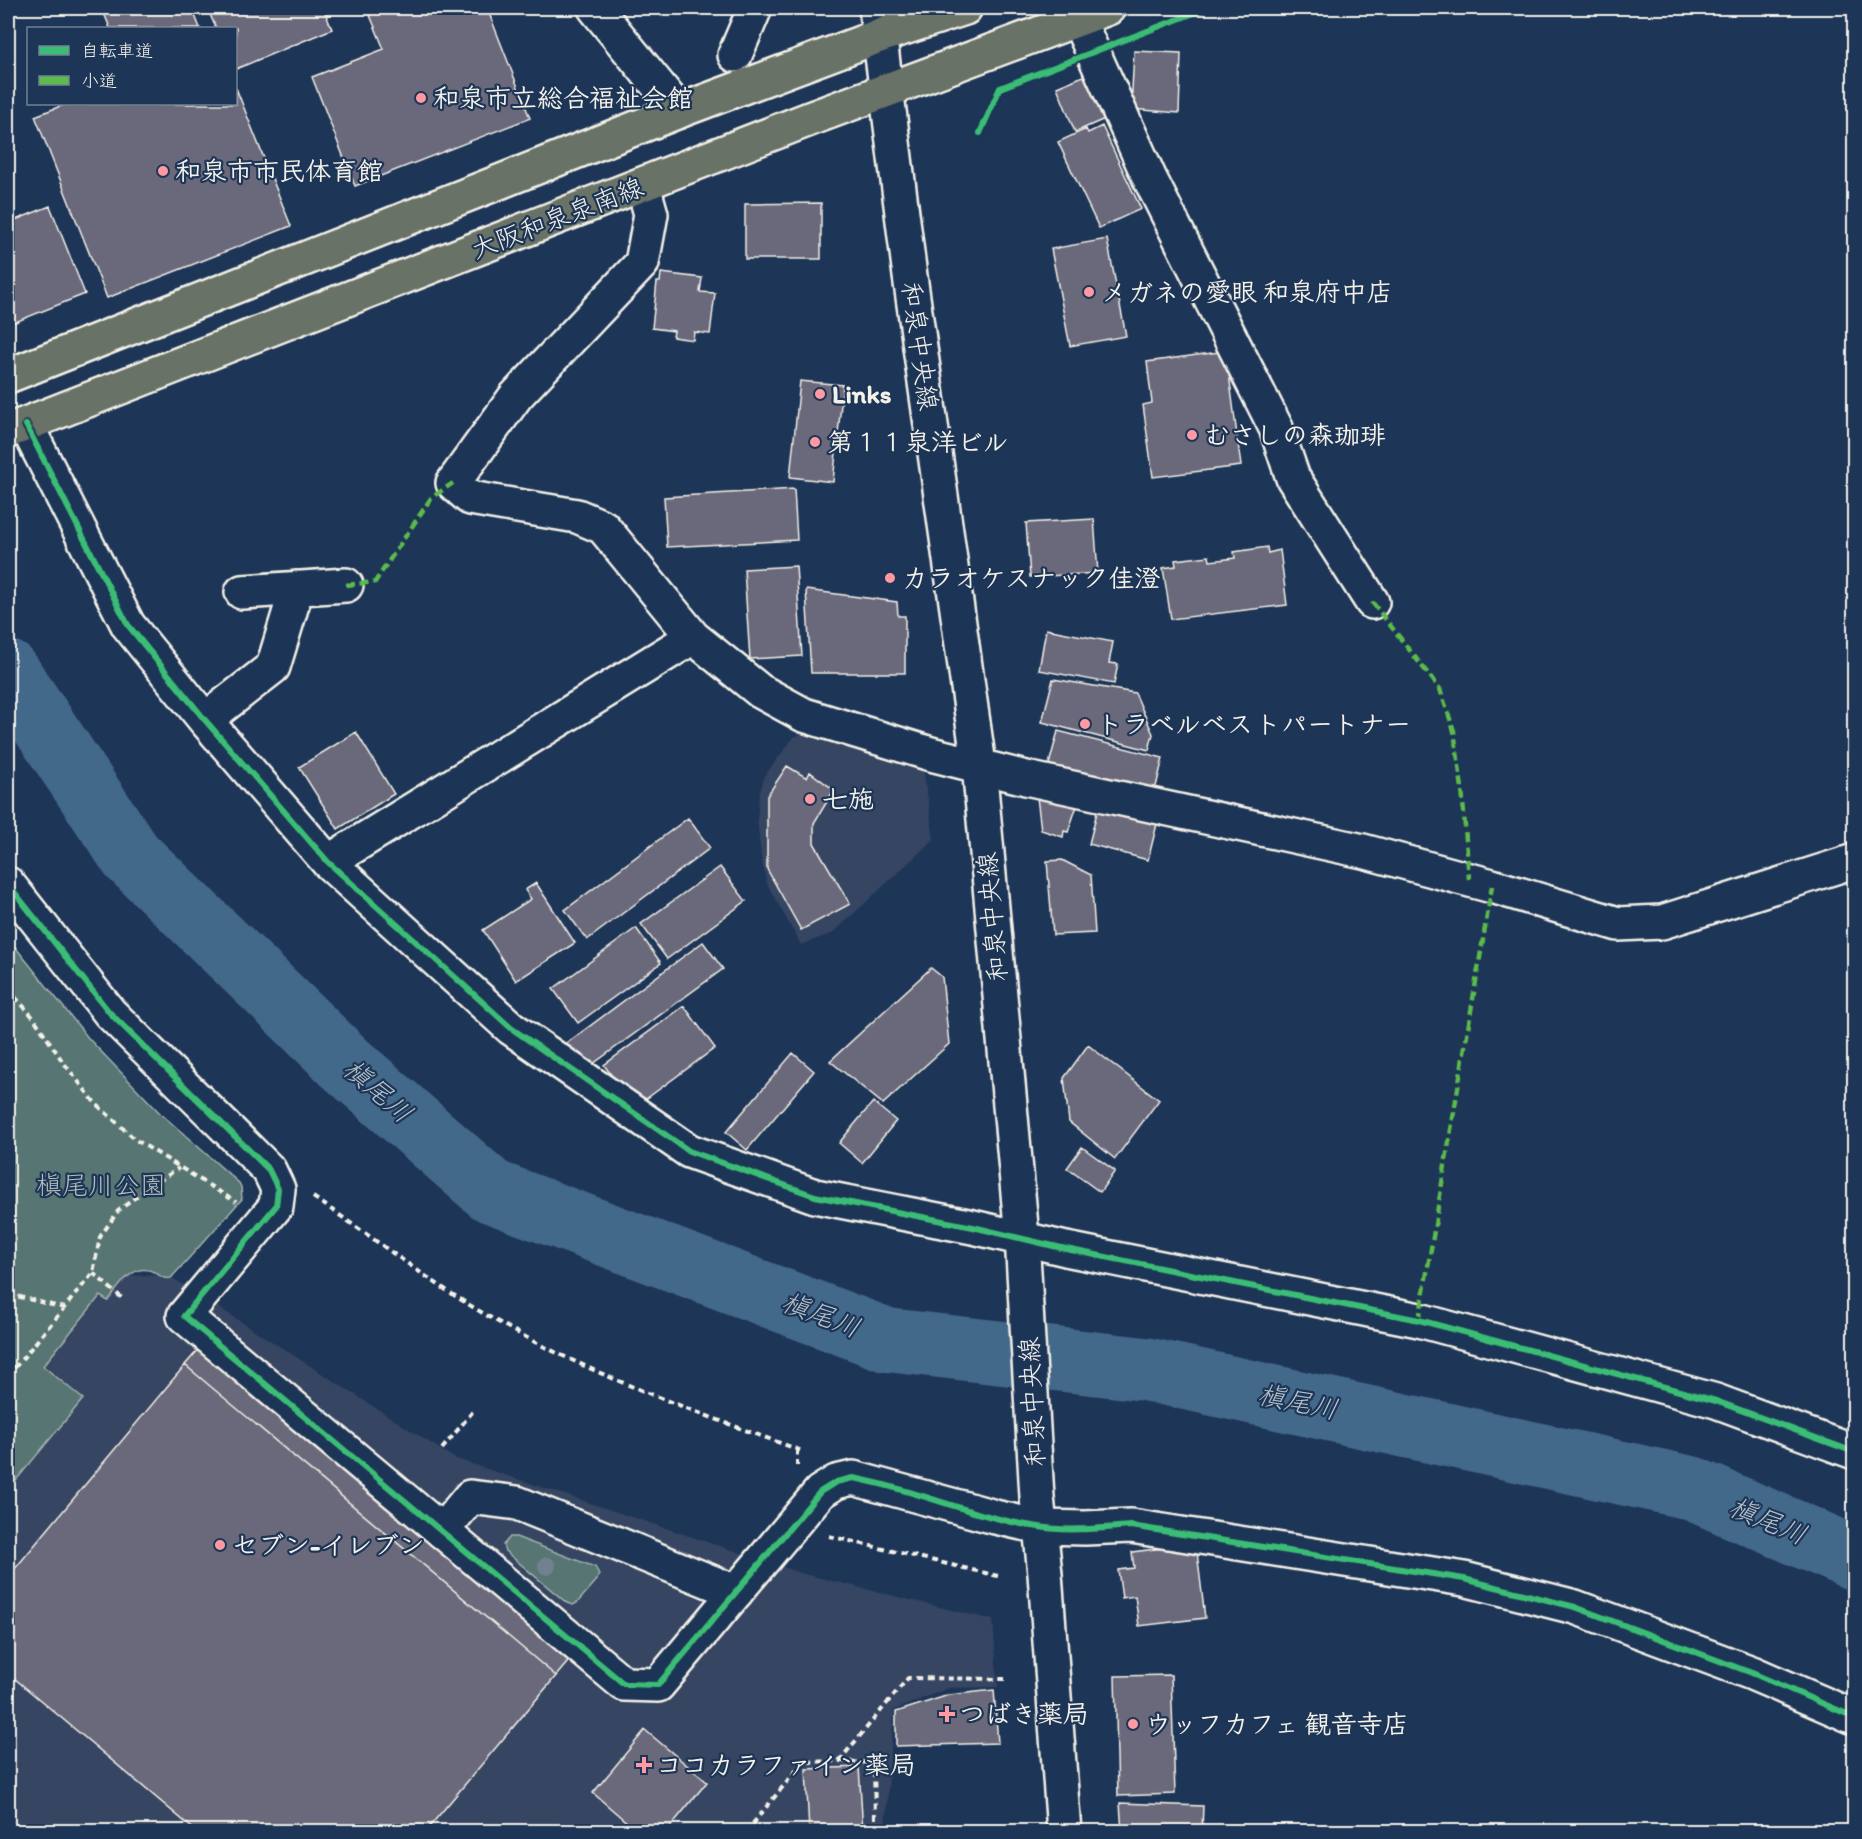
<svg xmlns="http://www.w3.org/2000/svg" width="1862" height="1839" font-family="Itim,'Klee One',sans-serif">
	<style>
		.built { fill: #344562 }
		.green { fill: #567473; stroke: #a5b2ae; stroke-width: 1.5 }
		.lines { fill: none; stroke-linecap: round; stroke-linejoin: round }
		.river { stroke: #43678a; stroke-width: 64 }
		.building { fill: #6a697b; stroke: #f4f1e8; stroke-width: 1.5 }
		.street-casing { stroke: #f4f1e8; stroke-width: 38 }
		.secondary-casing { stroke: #f4f1e8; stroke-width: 38 }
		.primary-casing { stroke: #f4f1e8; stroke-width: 38 }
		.path { stroke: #f4f1e8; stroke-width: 4; stroke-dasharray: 6 4.5; stroke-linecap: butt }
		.street { stroke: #1d3557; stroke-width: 33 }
		.secondary { stroke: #1d3557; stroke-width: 33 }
		.primary { stroke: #697266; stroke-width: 33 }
		.quiet { stroke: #5cbc4b; stroke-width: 4.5; stroke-dasharray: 9 4.5; stroke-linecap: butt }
		.cycleway-casing { stroke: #1d3557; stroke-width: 10 }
		.cycleway { stroke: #3abd76; stroke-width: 6 }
		.tree { fill: #71818d }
		.poi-dot { fill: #ff9aa2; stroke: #1d3557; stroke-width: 2 }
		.labels { text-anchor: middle; stroke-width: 4.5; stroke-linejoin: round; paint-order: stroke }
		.poi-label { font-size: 26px; font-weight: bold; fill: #f4f1e8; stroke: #1d3557; text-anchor: start }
		.street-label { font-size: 26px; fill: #f4f1e8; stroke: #1d3557 }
		.park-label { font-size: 26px; fill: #b5bfb9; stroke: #1d3557 }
		.water-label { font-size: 27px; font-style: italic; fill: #b6c1c7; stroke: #1d3557 }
	</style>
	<rect width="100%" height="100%" fill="#1d3557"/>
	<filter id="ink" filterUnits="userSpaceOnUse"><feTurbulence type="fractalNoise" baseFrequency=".0167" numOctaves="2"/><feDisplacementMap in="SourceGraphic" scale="12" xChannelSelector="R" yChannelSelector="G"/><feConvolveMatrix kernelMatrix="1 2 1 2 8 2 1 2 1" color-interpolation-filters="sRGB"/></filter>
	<g filter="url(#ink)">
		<!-- built -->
		<path class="built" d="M816,728L922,761L934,839L833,933L801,945L767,884L761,857L757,819L759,794L765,775L794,737Z
			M168,1275L454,1458L804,1574L993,1620L998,1687L949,1688L894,1710L885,1831L8,1832V1394L103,1276Z"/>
		<!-- green -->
		<path class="green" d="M8,938L89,1039L160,1113L239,1183L241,1187L242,1199L171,1278C162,1280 161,1275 154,1272C133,1261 118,1288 108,1301L100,1296L43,1366L83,1399L8,1490Z
			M510,1537H516L595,1567L599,1574L597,1580L577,1603L573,1605L567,1603L505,1551L503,1545Z"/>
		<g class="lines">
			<!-- river -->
			<path class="river" d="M8,672L131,856L345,1063L491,1191L887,1340L1145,1369L1691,1488L1854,1558"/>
		</g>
		<!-- building -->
		<path class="building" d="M102,8H192L200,28H110Z
			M207,8H323L332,29L236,69V28H216Z
			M367,8H487L530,118L355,186L312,77L384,49Z
			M1134,51L1181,53L1179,113L1131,109Z
			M1088,74L1107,118L1075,132L1057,87Z
			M236,88L291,226L107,298L35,116L66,104H236Z
			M1102,126L1141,209L1099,228L1058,142L1086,129L1088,133Z
			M821,203V259H745V204Z
			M50,206L85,294L8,325V223Z
			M1107,239L1126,336L1070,346L1051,249Z
			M661,273L702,278L700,292L715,293L710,334L694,332L693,340L673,337L674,331L652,328L657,282H660Z
			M1226,351L1241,466L1153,477L1143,405L1152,403L1147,362Z
			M800,381L843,385L833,482L790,477Z
			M794,489L797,540L667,547L664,497Z
			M1094,519L1098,573L1030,577L1026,523Z
			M1267,547L1268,553L1280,550L1287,605L1171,619L1163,568L1176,566L1175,560L1209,556L1210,561L1235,558L1234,552Z
			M796,566L802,656L750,659L744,569Z
			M806,590L897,602L898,616H905V673H811Z
			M1046,629L1113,642L1109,663L1118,664L1114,684L1039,670Z
			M1053,679L1135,693L1153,734L1149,750L1042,722Z
			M1058,731L1163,758L1154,795L1048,768Z
			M356,732L394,794L338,829L299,767Z
			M787,766L807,778L810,772L834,790L814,823V843L850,904L801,930L767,869V796Z
			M1036,789L1079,800L1068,832L1064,831L1063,837L1041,830Z
			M1099,804L1158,820L1148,860L1089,844Z
			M688,818L710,848L587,940L565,910Z
			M1062,860L1091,875L1095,933L1053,935L1047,861Z
			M720,867L746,901L667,959L641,924Z
			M536,883L575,943L516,981L483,930L531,899L525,890Z
			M636,928L661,963L578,1023L553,989Z
			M703,942L723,969L582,1072L563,1046Z
			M931,968L942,977L949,1044L883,1104L830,1061Z
			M684,1006L715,1048L635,1107L604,1065Z
			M1088,1045L1159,1100L1115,1159L1069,1122L1064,1078Z
			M793,1053L814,1071L747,1150L726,1132Z
			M873,1102L896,1121L862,1163L839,1143Z
			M1082,1147L1115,1171L1100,1192L1067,1168Z
			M212,1334L583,1644L556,1676L185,1365Z
			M185,1365L556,1676L425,1832H197L8,1673V1577Z
			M1196,1544L1205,1618L1139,1626L1135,1596L1122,1598L1118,1570L1134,1568L1132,1552Z
			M1171,1675L1175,1794L1118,1796L1115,1676Z
			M994,1690L998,1743L896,1746V1712L949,1695Z
			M645,1730L707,1782L666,1832H638L593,1793Z
			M859,1767L863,1832H809L806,1769Z
			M1120,1803L1203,1806L1202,1832H1122Z"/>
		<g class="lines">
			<defs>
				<path id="street" d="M1078,19L1150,179L1276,428L1293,478L1372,602
					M735,55L755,8
					M643,186L651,214L642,263L516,396L453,483L470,498L577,516L603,527L693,637L760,691L804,715L931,754L1026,778L1363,851L1492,886L1618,924L1662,922L1854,861
					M26,425L128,625L205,720L328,862L511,1028L689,1151L815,1196L973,1227L1066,1249L1419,1320L1716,1401L1854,1452
					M242,592L346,585
					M205,720L273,667L297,588
					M328,862L693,637
					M470,1497L517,1503L736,1592L658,1685L624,1684L442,1531Z
					M1040,1527L1085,1528L1131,1526L1464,1579L1575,1607L1752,1673L1854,1717"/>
				<path id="secondary" d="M595,8L679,111
					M876,8L910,276L979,765L1022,1237L1037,1497L1045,1574L1064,1832
					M8,884L110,1013L269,1170L278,1189L276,1206L184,1316L442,1531
					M736,1592L820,1492L836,1482L853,1478L995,1517L1040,1527"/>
				<path id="primary" d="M8,376L679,111L879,36L965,8
					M8,431L812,118L1108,8"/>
			</defs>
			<!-- street casing -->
			<use href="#street" class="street-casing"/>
			<!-- secondary casing -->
			<use href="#secondary" class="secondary-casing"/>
			<!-- primary casing -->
			<use href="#primary" class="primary-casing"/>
			<!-- path -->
			<path class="path" d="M1126,40L1207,8
				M980,133L1000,88L1004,87
				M8,989L33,1017L63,1062L96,1104L136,1140L236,1202
				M313,1197C373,1237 430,1283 493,1319C591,1376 697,1412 802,1451
				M93,1273L123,1299
				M8,1294L64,1308
				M8,1376L93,1273L100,1237L118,1211L145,1190L179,1168
				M442,1449L474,1410
				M797,1466V1449
				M829,1536L998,1576
				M840,1761L874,1763L875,1821
				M746,1832L803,1762L839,1761L908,1678L1005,1679"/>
			<!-- street -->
			<use href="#street" class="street"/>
			<!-- secondary -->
			<use href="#secondary" class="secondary"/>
			<!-- primary -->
			<use href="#primary" class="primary"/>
			<!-- quiet -->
			<path class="quiet" d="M346,585L375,582L431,498L453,483
				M1372,602L1440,689L1454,731L1462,788L1469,879
				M1419,1320L1492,886"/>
			<defs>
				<path id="cycleway" d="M980,133L1000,88L1207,8
					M26,425L128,625L205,720L328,862L511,1028L689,1151L815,1196L973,1227L1066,1249L1419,1320L1716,1401L1854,1452
					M8,884L110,1013L269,1170L278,1189L276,1206L184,1316L624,1684L658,1685L820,1492L836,1482L853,1478C916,1489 975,1518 1039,1527C1069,1532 1101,1528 1131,1526L1464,1579L1575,1607L1752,1673L1854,1717"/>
			</defs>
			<!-- cycleway casing -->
			<use href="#cycleway" class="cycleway-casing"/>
			<!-- cycleway -->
			<use href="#cycleway" class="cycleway"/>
		</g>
		<!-- trees -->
		<circle class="tree" cx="547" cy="1566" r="9"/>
	</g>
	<!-- markers -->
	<g class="poi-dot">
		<circle cx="421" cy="98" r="6"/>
		<circle cx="163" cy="171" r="6"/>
		<circle cx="1089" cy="292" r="6"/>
		<circle cx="820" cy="394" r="6"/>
		<circle cx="1192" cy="435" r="6"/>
		<circle cx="815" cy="442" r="6"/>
		<circle cx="890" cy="578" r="6"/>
		<circle cx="1085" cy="724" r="6"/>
		<circle cx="810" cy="799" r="6"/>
		<circle cx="220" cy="1545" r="6"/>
		<path d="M944 1705h6v6h6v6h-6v6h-6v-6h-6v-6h6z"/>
		<circle cx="1133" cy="1724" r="6"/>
		<path d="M641 1756h6v6h6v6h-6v6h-6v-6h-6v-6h6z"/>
	</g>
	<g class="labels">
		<!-- poi labels -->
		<g class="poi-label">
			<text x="433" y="107">和泉市立総合福祉会館</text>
			<text x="175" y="180">和泉市市民体育館</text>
			<text x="1101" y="301">メガネの愛眼 和泉府中店</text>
			<text x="832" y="403">Links</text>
			<text x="1204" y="444">むさしの森珈琲</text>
			<text x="827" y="451">第１１泉洋ビル</text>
			<text x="902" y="587">カラオケスナック佳澄</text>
			<text x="1097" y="733">トラベルベストパートナー</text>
			<text x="822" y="808">七施</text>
			<text x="232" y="1554">セブン-イレブン</text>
			<text x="959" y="1723">つばき薬局</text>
			<text x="1145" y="1733">ウッフカフェ 観音寺店</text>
			<text x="656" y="1774">ココカラファイン薬局</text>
		</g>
		<!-- street labels -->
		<g class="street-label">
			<text transform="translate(557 218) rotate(-21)" y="9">大阪和泉泉南線</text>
			<text transform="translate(920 346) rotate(82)" y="9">和泉中央線</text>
			<text transform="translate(992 917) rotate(-95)" y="9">和泉中央線</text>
			<text transform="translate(1032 1402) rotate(-93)" y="9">和泉中央線</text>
		</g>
		<!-- park labels -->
		<g class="park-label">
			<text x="101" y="1194">槇尾川公園</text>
		</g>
		<!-- water labels -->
		<g class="water-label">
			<text transform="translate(378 1091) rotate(41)" y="9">槇尾川</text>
			<text transform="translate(821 1315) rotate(21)" y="9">槇尾川</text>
			<text transform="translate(1298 1402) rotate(12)" y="9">槇尾川</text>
			<text transform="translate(1768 1521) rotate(23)" y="9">槇尾川</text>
		</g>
	</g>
	<!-- margin -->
	<rect width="1862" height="1839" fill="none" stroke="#1d3557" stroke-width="30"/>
	<rect x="15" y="15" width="1832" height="1809" fill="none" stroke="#f4f1e8" stroke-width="2" filter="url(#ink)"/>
	<!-- legend -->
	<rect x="27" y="27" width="210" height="78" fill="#1d3557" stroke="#738091" stroke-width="1.5"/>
	<rect x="39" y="46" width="30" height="9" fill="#3abd76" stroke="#738091" stroke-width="1.5"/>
	<text x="81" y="57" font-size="18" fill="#f4f1e8">自転車道</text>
	<rect x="39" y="76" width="30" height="9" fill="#5cbc4b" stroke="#738091" stroke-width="1.5"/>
	<text x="81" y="87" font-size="18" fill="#f4f1e8">小道</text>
</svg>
